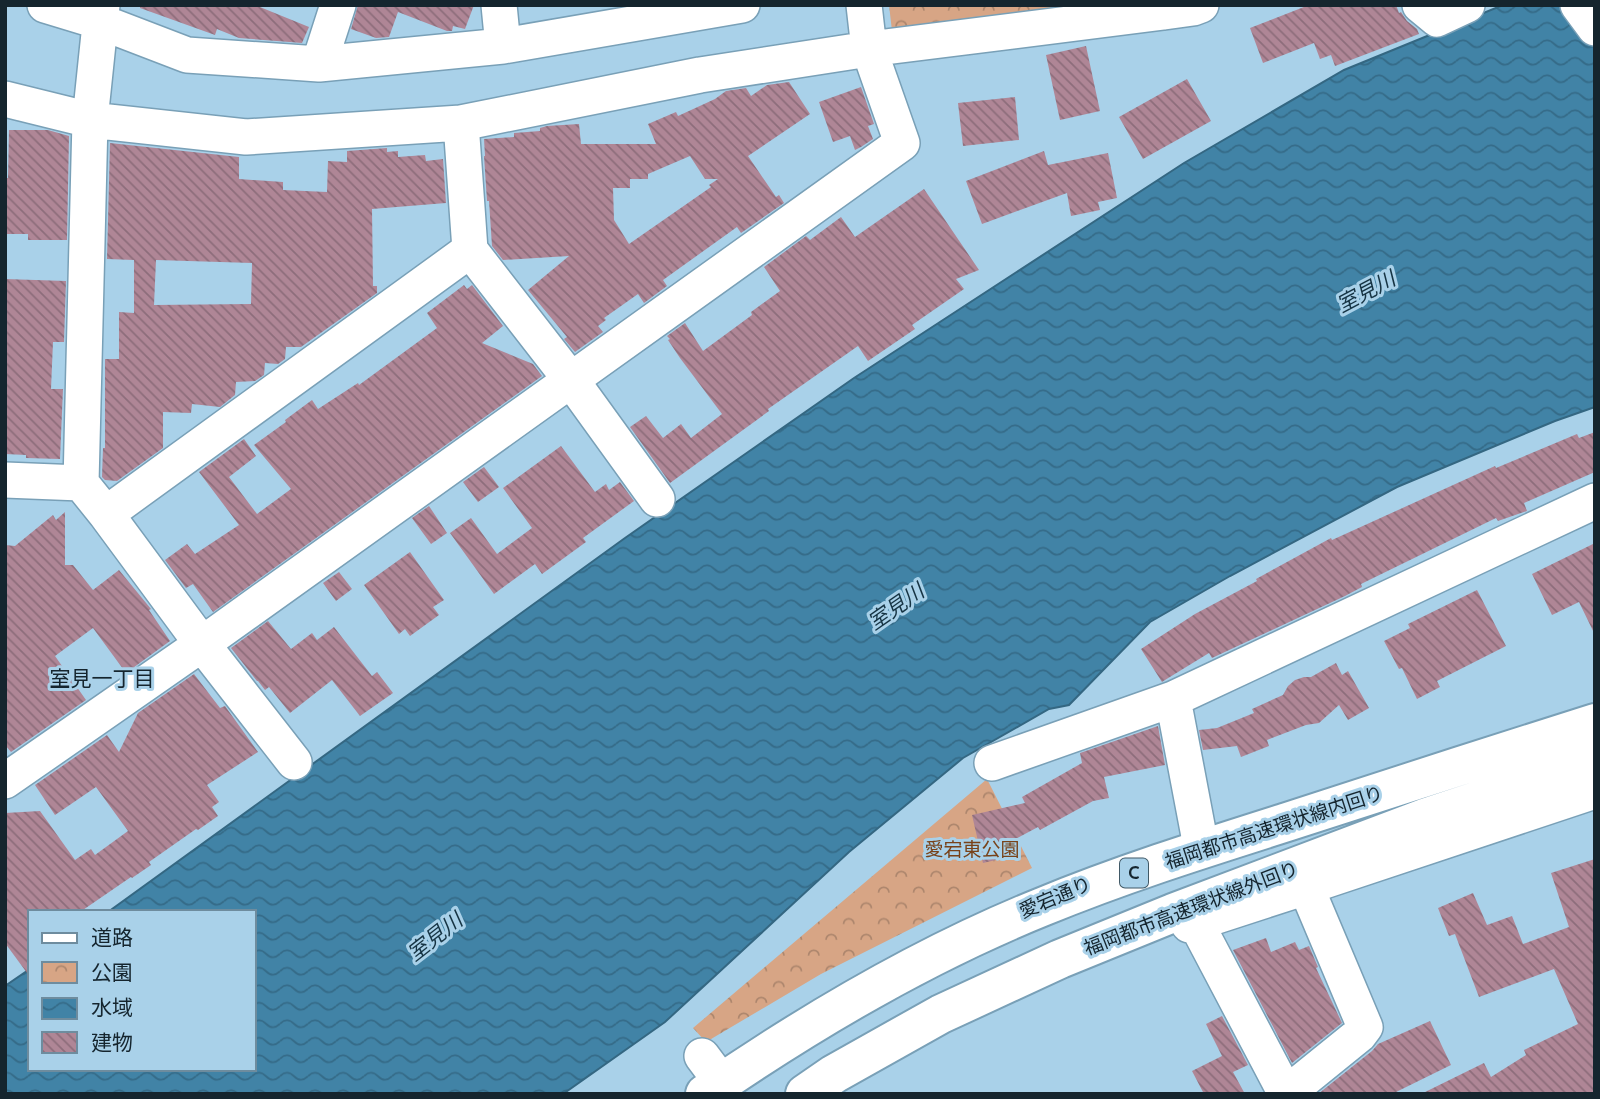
<svg xmlns="http://www.w3.org/2000/svg" width="1600" height="1099" font-family="Quicksand,'Noto Sans JP',sans-serif">
	<style>
		.park { fill: url(#park-crowns) }
		.water { fill: url(#water-waves); stroke: #346782; stroke-width: 2 }
		.building { fill: url(#building-back-hatch); fill-rule: evenodd }
		.lines { fill: none; stroke-linecap: round; stroke-linejoin: round }
		.minor-casing { stroke: #79a0b7; stroke-width: 38 }
		.highway-casing { stroke: #79a0b7; stroke-width: 42 }
		.minor { stroke: #fff; stroke-width: 35 }
		.highway { stroke: #fff; stroke-width: 38 }
		.labels { text-anchor: middle; stroke-width: 6; stroke-linejoin: round; paint-order: stroke }
		.shield { fill: #a9d1e9; stroke: #415966; stroke-width: 2 }
		.shield-label { font-size: 18px; font-weight: bold; fill: #15252e }
		.street-label { font-size: 19px; fill: #15252e; stroke: #a9d1e9 }
		.park-label { font-size: 19px; fill: #784219; stroke: #a9d1e9 }
		.water-label { font-size: 21px; font-style: italic; fill: #163444; stroke: #a9d1e9 }
		.neighbourhood-label { font-size: 21px; fill: #15252e; stroke: #a9d1e9 }
	</style>
	<defs>
		<pattern id="park-crowns" width="20" height="18" patternUnits="userSpaceOnUse" patternTransform="scale(1.75)"><rect width="20" height="18" fill="#d7a585"/><path d="M2 6a3 3 0 1 1 6 0M12 15a3 3 0 1 1 6 0" fill="none" stroke="#ad866d"/></pattern>
		<pattern id="water-waves" width="16" height="10" patternUnits="userSpaceOnUse" patternTransform="scale(1.75)"><rect width="16" height="10" fill="#4183a6"/><path d="M0 5q4-4 8 0t8 0" fill="none" stroke="#356b88"/></pattern>
		<pattern id="building-back-hatch" width="6" height="6" patternUnits="userSpaceOnUse" patternTransform="scale(1.75)"><rect width="6" height="6" fill="#af8696"/><path d="M-1 5l2 2M0 0l6 6M5-1l2 2" fill="none" stroke="#8d6d7b"/></pattern>
	</defs>
	<rect width="100%" height="100%" fill="#a9d1e9"/>
	<!-- park -->
	<path class="park" d="M889,5H1118L892,31Z
		M987,779L1032,868L821,974L706,1042L693,1028Z"/>
	<!-- water -->
	<path class="water" d="M1503,5H1595V407L1555,421L1397,487L1230,576L1150,622L1069,705L1049,709L963,758L849,852L665,1022L563,1094H5V986L30,969V1069H254V912H108L625,538L854,378L1184,163L1344,70Z"/>
	<!-- building -->
	<path class="building" d="M140,5H255L309,27L302,43L239,38L217,29L215,35L140,8Z
		M358,5H474L465,29L453,26L452,31H447L398,12L389,37L376,38L351,29Z
		M1309,5H1396L1399,13L1401,12L1407,21L1417,29L1419,34L1335,66L1331,55L1320,59L1314,43L1263,63L1250,28Z
		M1086,46L1100,111L1060,120L1046,55Z
		M1187,79L1211,121L1143,159L1119,117Z
		M789,82L810,114L748,156L776,197L779,195L784,203L741,233L737,227L663,280L667,286L644,303L638,294L604,318L606,320L598,326L603,332L575,352L564,339L567,337L528,290L569,256L503,260L492,246L489,201H487L484,156H485L484,139L514,137V133L540,131V128L547,126L579,124L581,144H656L648,124L676,112L678,116L715,99L726,91L746,88L751,96L767,85ZM690,156L705,179H718L709,185L711,187L629,244L614,220L613,188H630V179H648V174Z
		M861,87L874,124L868,126L873,139L861,147L855,150L850,136L833,142L819,102Z
		M1015,97L1019,140L963,146L958,103Z
		M9,130H48L69,136L67,240H28V234H5V178H8Z
		M110,143L239,157V179L283,182V190L327,192L328,161L347,162V151L387,148V152L398,151V157L425,155L426,161L443,159L446,203L372,209L373,286H377V293L301,347H286L285,359L278,364L265,363L264,375L255,381L236,382L235,395L220,407L192,404L191,413L163,412V448L117,481L105,480L102,477L103,448H105V359H119V312L134,313V260L107,259ZM156,260L252,263L251,304L154,305Z
		M1044,151L1048,165L1108,153L1117,198L1098,202L1100,210L1071,216L1067,193L982,224L966,181Z
		M924,189L979,270L956,279L964,289L912,325L915,329L868,361L858,346L768,409L769,411L670,483L630,427L646,416L663,438L681,424L691,438L722,414L680,358L668,340L670,339L667,336L685,323L703,351L752,315L751,312L780,291L764,267L806,236L810,240L841,217L855,237Z
		M5,279L66,281L64,342H53L51,389H63L60,459L26,458V455L5,454Z
		M464,285L467,289L472,285L503,326L482,343L533,364L542,376L213,612L193,584L186,588L165,560L187,544L195,554L239,525L199,472L244,439L256,456L229,477L257,514L291,489L254,445L286,422L285,420L312,400L318,409L358,383L359,385L437,328L427,313Z
		M1595,432V472L1524,503L1527,511L1498,521L1496,518L1361,584L1362,587L1345,596L1212,658L1209,653L1165,680L1162,682L1141,649L1195,614L1257,581L1256,579L1331,538L1332,540L1495,466L1496,468L1577,434L1579,438Z
		M561,446L595,492L606,484L609,490L620,482L634,501L583,538L586,542L542,574L535,564L494,594L450,533L471,518L497,554L532,528L503,488Z
		M484,467L499,487L478,502L463,482Z
		M429,506L447,533L431,544L412,518Z
		M65,512V565H73L93,590L119,570L151,609L149,610L170,641L126,673L93,628L55,656L86,700L11,752L5,745V545L15,546L53,515L56,520Z
		M1595,543V635L1579,602L1552,615L1532,574Z
		M410,552L444,600L433,607L439,615L410,636L405,629L399,634L364,585Z
		M339,572L352,589L336,601L323,583Z
		M1477,590L1506,646L1437,681L1440,687L1417,699L1402,668L1399,669L1384,641L1410,628L1408,624Z
		M268,621L291,649L312,633L317,640L334,627L372,676L377,672L393,693L360,716L332,680L290,713L269,687L265,690L258,681H257L231,648Z
		M1336,663L1342,675L1348,671L1369,708L1348,720L1339,705L1319,723L1306,725L1267,740L1269,746L1241,757L1237,746L1203,750L1199,730L1217,728L1254,713L1252,709L1283,695L1288,686L1295,680L1304,677H1311Z
		M194,674L220,708L225,706L258,752L207,785L219,802L212,807L218,816L198,830L196,829L149,862L151,865L132,878L131,877L80,912H30V977L5,943V813L40,811L75,860L91,849L95,855L128,831L96,787L55,815L35,785L107,735L119,752L138,713Z
		M1158,726L1165,765L1104,777L1109,798L1093,801L1040,830L1038,827L1006,844L1009,857L983,863L972,815L1025,803L1022,797L1082,763L1080,753Z
		M1595,859V1094H1421L1484,1063L1491,1077L1526,1055L1524,1050L1578,1024L1554,969L1479,997L1455,934L1449,936L1438,908L1473,893L1487,925L1512,916L1523,944L1569,927L1551,873Z
		M1266,938L1271,952L1295,942L1299,950L1309,946L1318,967L1316,968L1342,1023L1292,1063L1233,950Z
		M1222,1016L1248,1065L1233,1072L1245,1094H1204L1192,1071L1222,1056L1206,1024Z
		M1430,1021L1451,1065L1392,1094H1318L1372,1051L1378,1044Z"/>
	<g class="lines">
		<defs>
			<path id="minor" d="M45,5L101,22L187,55L319,64L503,46L742,5
				M102,5L90,120L81,483L106,514L202,644L294,762
				M499,5L503,46
				M1420,5L1437,19L1467,5
				M1578,5L1595,28
				M1164,12L1193,8L1201,5
				M319,64L338,5
				M5,99L90,120L246,137L461,123L700,75L869,49L1164,12L1168,5
				M461,123L470,250
				M5,480L81,483
				M106,514L470,250L571,380L657,499
				M1173,699L1199,836
				M992,763L1173,699L1595,501
				M5,781L202,644L902,143L869,49L864,5
				M1196,923L1286,1094
				M1189,925L1306,887L1595,791
				M702,1056L720,1080
				M1286,1094L1359,1035L1365,1027L1306,887"/>
			<path id="highway" d="M705,1094C811,1021 923,955 1042,907C1122,874 1205,848 1287,822C1390,788 1492,756 1595,723
				M805,1094L834,1074L941,1014L1060,959L1173,913L1427,817L1595,762"/>
		</defs>
		<!-- minor casing -->
		<use href="#minor" class="minor-casing"/>
		<!-- highway casing -->
		<use href="#highway" class="highway-casing"/>
		<!-- minor -->
		<use href="#minor" class="minor"/>
		<!-- highway -->
		<use href="#highway" class="highway"/>
	</g>
	<g class="labels">
		<!-- shield labels -->
		<rect class="shield" x="1120" y="858.5" width="28" height="29" rx="5"/>
		<g class="shield-label">
			<text x="1134" y="879">C</text>
		</g>
		<!-- street labels -->
		<g class="street-label">
			<text transform="translate(1274 827) rotate(-18)" y="7">福岡都市高速環状線内回り</text>
			<text transform="translate(1055 897) rotate(-23)" y="7">愛宕通り</text>
			<text transform="translate(1191 908) rotate(-21)" y="7">福岡都市高速環状線外回り</text>
		</g>
		<!-- park labels -->
		<g class="park-label">
			<text x="972" y="856">愛宕東公園</text>
		</g>
		<!-- water labels -->
		<g class="water-label">
			<text transform="translate(1366 292) rotate(-28)" y="7">室見川</text>
			<text transform="translate(896 607) rotate(-35)" y="7">室見川</text>
			<text transform="translate(435 937) rotate(-38)" y="7">室見川</text>
		</g>
		<!-- neighbourhood labels -->
		<g class="neighbourhood-label">
			<text x="102" y="686">室見一丁目</text>
		</g>
	</g>
	<!-- border -->
	<rect width="1600" height="1099" fill="none" stroke="#15252e" stroke-width="14"/>
	<!-- legend -->
	<rect x="28" y="910" width="228" height="161" fill="#a9d1e9" stroke="#6e8c9e" stroke-width="2"/>
	<rect x="42" y="933" width="35" height="10" fill="#ffffff" stroke="#6e8c9e" stroke-width="2"/>
	<text x="91" y="945" font-size="21" fill="#15252e">道路</text>
	<rect x="42" y="962" width="35" height="21" fill="url(#park-crowns)" stroke="#6e8c9e" stroke-width="2"/>
	<text x="91" y="980" font-size="21" fill="#15252e">公園</text>
	<rect x="42" y="998" width="35" height="21" fill="url(#water-waves)" stroke="#6e8c9e" stroke-width="2"/>
	<text x="91" y="1015" font-size="21" fill="#15252e">水域</text>
	<rect x="42" y="1032" width="35" height="21" fill="url(#building-back-hatch)" stroke="#6e8c9e" stroke-width="2"/>
	<text x="91" y="1050" font-size="21" fill="#15252e">建物</text>
</svg>
